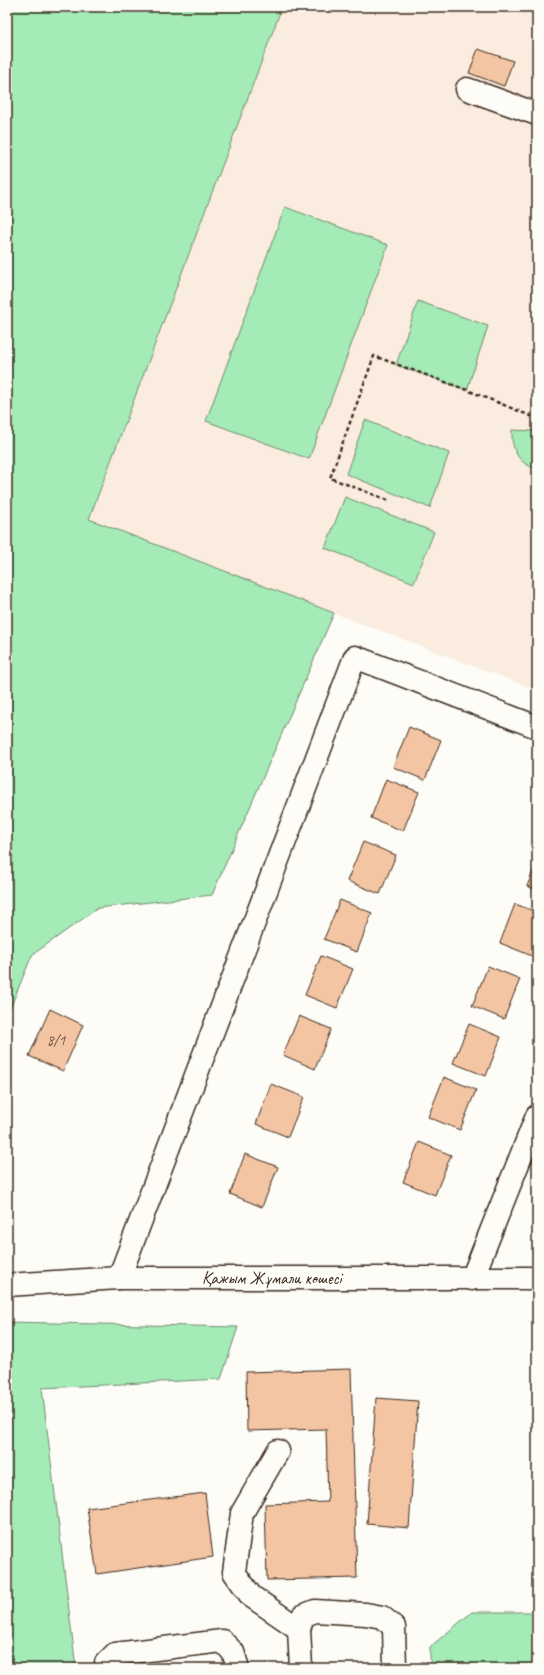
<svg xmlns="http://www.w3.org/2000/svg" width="544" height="1675" font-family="Caveat,sans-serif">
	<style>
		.built { fill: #faecde }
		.green { fill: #a4ebb8; stroke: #708a6b }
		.building { fill: #f4c5a3; stroke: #3b2a1e }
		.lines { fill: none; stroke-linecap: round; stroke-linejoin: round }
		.minor-casing { stroke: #3b2a1e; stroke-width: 25 }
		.path { stroke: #3b2a1e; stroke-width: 2.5; stroke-dasharray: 4 3; stroke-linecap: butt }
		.minor { stroke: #fdfcf7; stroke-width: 22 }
		.labels { text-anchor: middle; stroke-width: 3.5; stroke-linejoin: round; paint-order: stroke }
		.number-label { font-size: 15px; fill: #69513f }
		.street-label { font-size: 17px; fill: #3b2a1e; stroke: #fdfcf7 }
	</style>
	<rect width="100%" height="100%" fill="#fdfcf7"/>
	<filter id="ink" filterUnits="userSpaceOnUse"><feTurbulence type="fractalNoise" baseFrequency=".025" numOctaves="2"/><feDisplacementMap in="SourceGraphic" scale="8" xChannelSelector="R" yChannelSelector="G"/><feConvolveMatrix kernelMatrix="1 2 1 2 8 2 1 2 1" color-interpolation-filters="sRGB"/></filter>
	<g filter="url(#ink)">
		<!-- built -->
		<path class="built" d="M282,7H537V690L89,520Z"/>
		<!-- green -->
		<path class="green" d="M7,7H282L89,519L334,613L212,895L98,908L32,955L7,1016Z
			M285,207L388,245L309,459L206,421Z
			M418,301L488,326L467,390L396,365Z
			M365,420L449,453L430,508L346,474Z
			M537,421V469C518,464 511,449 512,430L533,431Z
			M345,497L434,532L414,583L325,548Z
			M7,1322L238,1327L221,1379L42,1388L76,1668H7Z
			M472,1612H537V1668H430V1647Z"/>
		<!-- building -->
		<path class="building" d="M478,49L513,61L504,86L469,73Z
			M409,727L441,740L425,780L393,767Z
			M386,779L419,792L403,831L371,818Z
			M363,842L396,855L380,894L347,881Z
			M537,862V890L527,886Z
			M340,900L372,913L357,952L324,939Z
			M515,904L537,912V944L532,956L500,943Z
			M321,956L353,969L337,1008L305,995Z
			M488,966L520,979L504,1019L472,1006Z
			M50,1009L83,1025L63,1071L29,1056Z
			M299,1016L331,1029L315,1069L283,1055Z
			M469,1024L501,1037L486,1076L453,1063Z
			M444,1077L476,1090L460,1130L428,1117Z
			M271,1084L304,1097L288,1137L256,1124Z
			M419,1142L451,1155L435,1195L403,1182Z
			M245,1154L278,1167L262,1207L230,1194Z
			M351,1369L357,1578L267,1580L265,1504L328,1502L326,1429L247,1431L246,1372Z
			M376,1398L418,1401L409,1528L367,1524Z
			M205,1493L213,1557L97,1574L87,1508Z"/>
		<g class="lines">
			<defs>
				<g id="minor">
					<path d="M467,89L537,114"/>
					<path d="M119,1278L355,657L537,727"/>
					<path d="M472,1279L537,1116"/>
					<path id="s1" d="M7,1285L119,1278H537"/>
					<path d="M278,1451L242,1513L234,1572L251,1596L299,1629"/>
					<path d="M106,1668V1663L115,1654L222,1641L233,1652L238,1668"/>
					<path d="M301,1668L299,1629L303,1616L315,1611L366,1614L382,1617L394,1627L395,1668"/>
				</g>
			</defs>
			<!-- minor casing -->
			<use href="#minor" class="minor-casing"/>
			<!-- path -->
			<path class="path" d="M388,500L330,478L374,356L467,390L531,416L537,415"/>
			<!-- minor -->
			<use href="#minor" class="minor"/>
		</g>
	</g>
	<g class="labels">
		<!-- number labels -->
		<g class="number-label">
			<text x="56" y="1045">8/1</text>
		</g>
		<!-- street labels -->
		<g class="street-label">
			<text dy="6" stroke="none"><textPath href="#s1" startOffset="265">Қажым Жұмали көшесі</textPath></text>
		</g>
	</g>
	<!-- margin -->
	<rect width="544" height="1675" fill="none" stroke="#fdfcf7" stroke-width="24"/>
	<rect x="12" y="12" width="520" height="1651" fill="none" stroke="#3b2a1e" stroke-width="1.5" filter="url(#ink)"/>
</svg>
